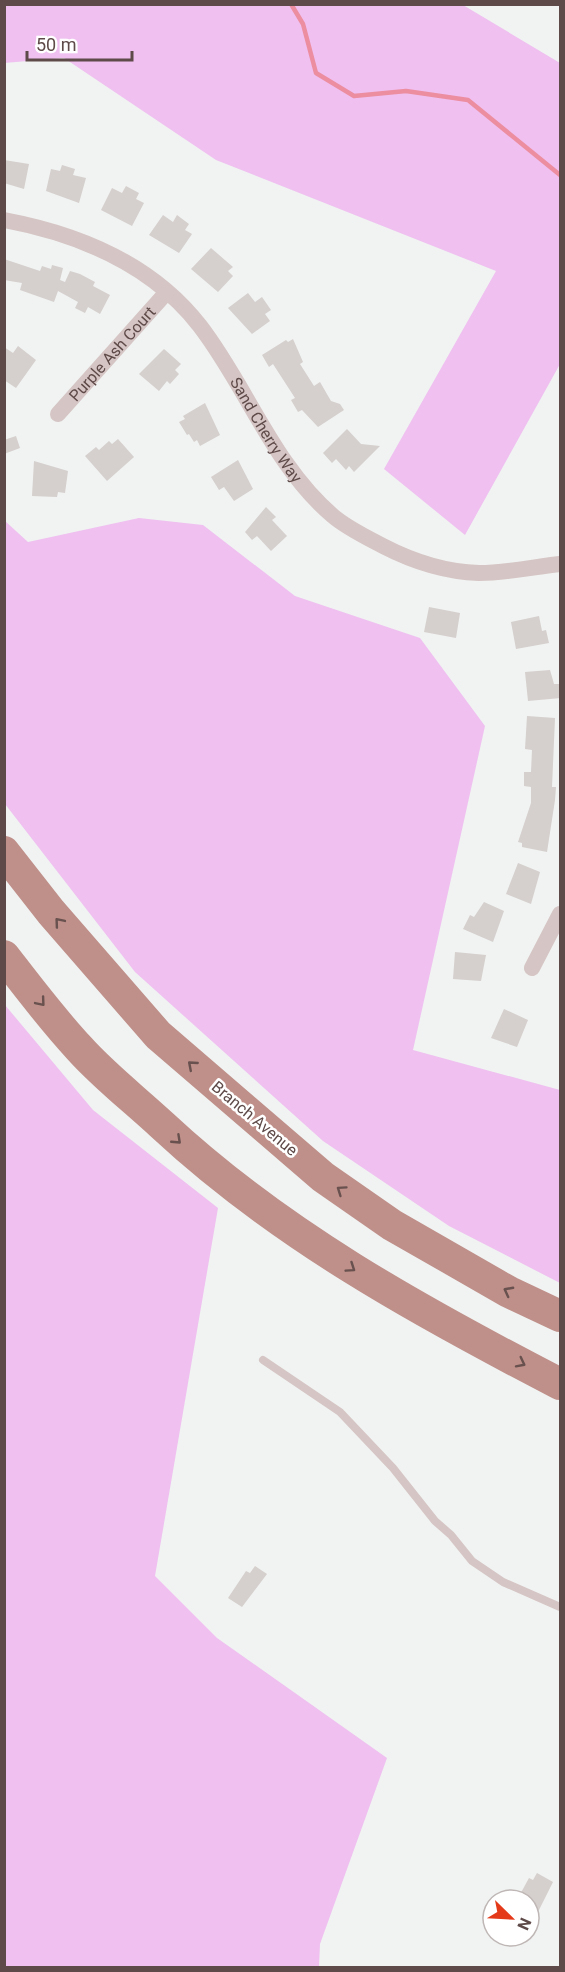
<svg xmlns="http://www.w3.org/2000/svg" width="565" height="1972" font-family="Roboto,sans-serif">
	<style>
		.green { fill: #efc0f0 }
		.lines { fill: none; stroke-linecap: round; stroke-linejoin: round }
		.stream { stroke: #ec8da0; stroke-width: 4.5 }
		.building { fill: #d5cfcd }
		.lane { stroke: #d5c5c4; stroke-width: 8 }
		.street { stroke: #d5c5c4; stroke-width: 16 }
		.highway { stroke: #bf8f89; stroke-width: 32 }
		.oneway { stroke: #68514e }
		.labels { text-anchor: middle; stroke-width: 5; stroke-linejoin: round; paint-order: stroke }
		.street-label { font-size: 16px; fill: #5e4a48; stroke: #fff }
	</style>
	<rect width="100%" height="100%" fill="#f0f3f2"/>
	<!-- green -->
	<path class="green" d="M463,5L560,63V364L465,535L384,469L496,271L216,160L64,58L4,63L5,5Z
		M139,518L203,525L295,596L420,638L485,726L413,1050L560,1090V1283L449,1226L323,1141L135,972L5,804V521L28,542Z
		M5,1005L93,1110L218,1208L155,1576L217,1638L387,1758L320,1944L319,1967H5Z"/>
	<g class="lines">
		<!-- stream -->
		<path class="stream" d="M291,4L303,24L316,73L354,96L406,91L468,100L560,175"/>
	</g>
	<!-- building -->
	<path class="building" d="M4,160L29,164L24,189L4,183Z
		M62,165L75,169L73,175L86,178L79,203L46,191L51,169L60,171Z
		M126,186L139,193L136,199L144,203L132,226L101,210L112,188L122,193Z
		M163,215L173,222L177,215L189,224L185,230L192,234L179,253L149,235Z
		M211,248L233,267L228,271L233,276L218,292L191,269Z
		M4,259L40,271L42,266L51,269L52,265L63,268L60,280L65,282L70,271L80,274L95,282L93,286L110,295L100,314L88,307L85,313L75,308L78,302L58,291L54,302L20,290L22,283L4,280Z
		M248,293L255,302L262,297L271,310L265,314L270,321L252,334L228,308Z
		M293,339L303,362L300,364L314,386L320,382L331,401L340,404L344,410L318,427L302,410L298,412L291,400L295,398L273,364L269,367L262,355L286,340L288,342Z
		M18,346L36,360L16,388L4,380V347L13,353Z
		M164,349L181,364L175,370L179,374L170,384L167,381L159,391L139,374Z
		M205,403L220,435L200,446L197,440L194,442L189,434L187,435L179,422L185,419L183,416Z
		M347,429L361,444L380,446L354,472L349,466L346,470L336,459L332,463L323,453Z
		M16,436L20,448L4,454V440Z
		M118,439L134,457L107,481L85,456L96,447L99,450L109,441L112,444Z
		M238,460L253,489L234,501L224,487L219,490L211,477Z
		M34,461L68,471L65,493L58,492L57,497L32,496Z
		M266,507L276,517L272,520L287,536L271,551L257,536L252,540L245,532Z
		M429,607L460,613L456,638L424,632Z
		M539,616L542,631L546,630L549,643L516,649L511,622Z
		M550,670L554,684H559L561,698L528,701L525,672Z
		M527,716L555,718L552,787H556L555,800L547,852L522,847V843L518,842L531,803V787L524,786V772H531L532,750L525,749Z
		M518,863L540,872L531,904L506,894Z
		M484,902L504,911L493,942L463,929L470,915L474,917Z
		M455,952L486,955L481,981L453,979Z
		M504,1009L528,1020L517,1047L491,1038Z
		M255,1566L267,1574L242,1607L228,1598L246,1571L250,1573Z
		M537,1873L553,1882L538,1912L529,1906V1900H517L529,1878L533,1880Z"/>
	<g class="lines">
		<!-- lane -->
		<path class="lane" d="M263,1360L340,1412L393,1468L435,1521L451,1535L472,1561L503,1582L560,1607"/>
		<!-- street -->
		<g class="street">
			<path id="s1" d="M4,220C79,234 152,264 200,326C247,387 273,465 333,516C347,528 366,537 383,546C412,561 446,572 479,573C506,573 534,567 560,564"/>
			<path id="s2" d="M58,414L166,293"/>
			<path d="M532,968L560,914"/>
		</g>
		<!-- highway -->
		<path class="highway" d="M4,852L51,912L158,1035L323,1177L392,1225L509,1292L560,1316
			M4,956C28,987 52,1019 79,1048C104,1076 134,1099 162,1125C279,1234 419,1311 560,1384"/>
	</g>
	<!-- one-way arrows -->
	<defs><path id="oneway-chevron" d="M-2-3.5L2.5 0L-2 3.5" fill="none" stroke-width="1.6" stroke-linecap="round" stroke-linejoin="round" transform="scale(1.5)"/></defs>
	<g class="oneway">
		<use href="#oneway-chevron" transform="translate(59 922) rotate(-130)"/>
		<use href="#oneway-chevron" transform="translate(41 1002) rotate(50)"/>
		<use href="#oneway-chevron" transform="translate(192 1065) rotate(-139)"/>
		<use href="#oneway-chevron" transform="translate(177 1140) rotate(43)"/>
		<use href="#oneway-chevron" transform="translate(341 1190) rotate(-145)"/>
		<use href="#oneway-chevron" transform="translate(351 1268) rotate(34)"/>
		<use href="#oneway-chevron" transform="translate(508 1291) rotate(-152)"/>
		<use href="#oneway-chevron" transform="translate(521 1363) rotate(27)"/>
	</g>
	<g class="labels">
		<!-- street labels -->
		<g class="street-label">
			<text dy="6" stroke="none"><textPath href="#s2" startOffset="81">Purple Ash Court</textPath></text>
			<text dy="6" stroke="none"><textPath href="#s1" startOffset="351">Sand Cherry Way</textPath></text>
			<text transform="translate(255 1118) rotate(40)" y="6">Branch Avenue</text>
		</g>
	</g>
	<!-- border -->
	<rect width="565" height="1972" fill="none" stroke="#5e4a48" stroke-width="12"/>
	<!-- north arrow -->
	<g transform="translate(511 1918) rotate(114)"><circle r="28" fill="#ffffff" stroke="#bfb7b6" stroke-width="1.5"/>
	<path d="M0-4.5L10 22L0 15L-10 22Z" fill="#e43a1a"/>
	<text y="-9" font-size="16" font-weight="bold" text-anchor="middle" fill="#5e4a48">N</text>
	</g>
	<!-- scale -->
	<path d="M27 51v9h105v-9" fill="none" stroke="#5e4a48" stroke-width="3"/>
	<text x="36" y="51" font-size="18" fill="#5e4a48" stroke="#ffffff" stroke-width="4.5" paint-order="stroke">50 m</text>
</svg>
